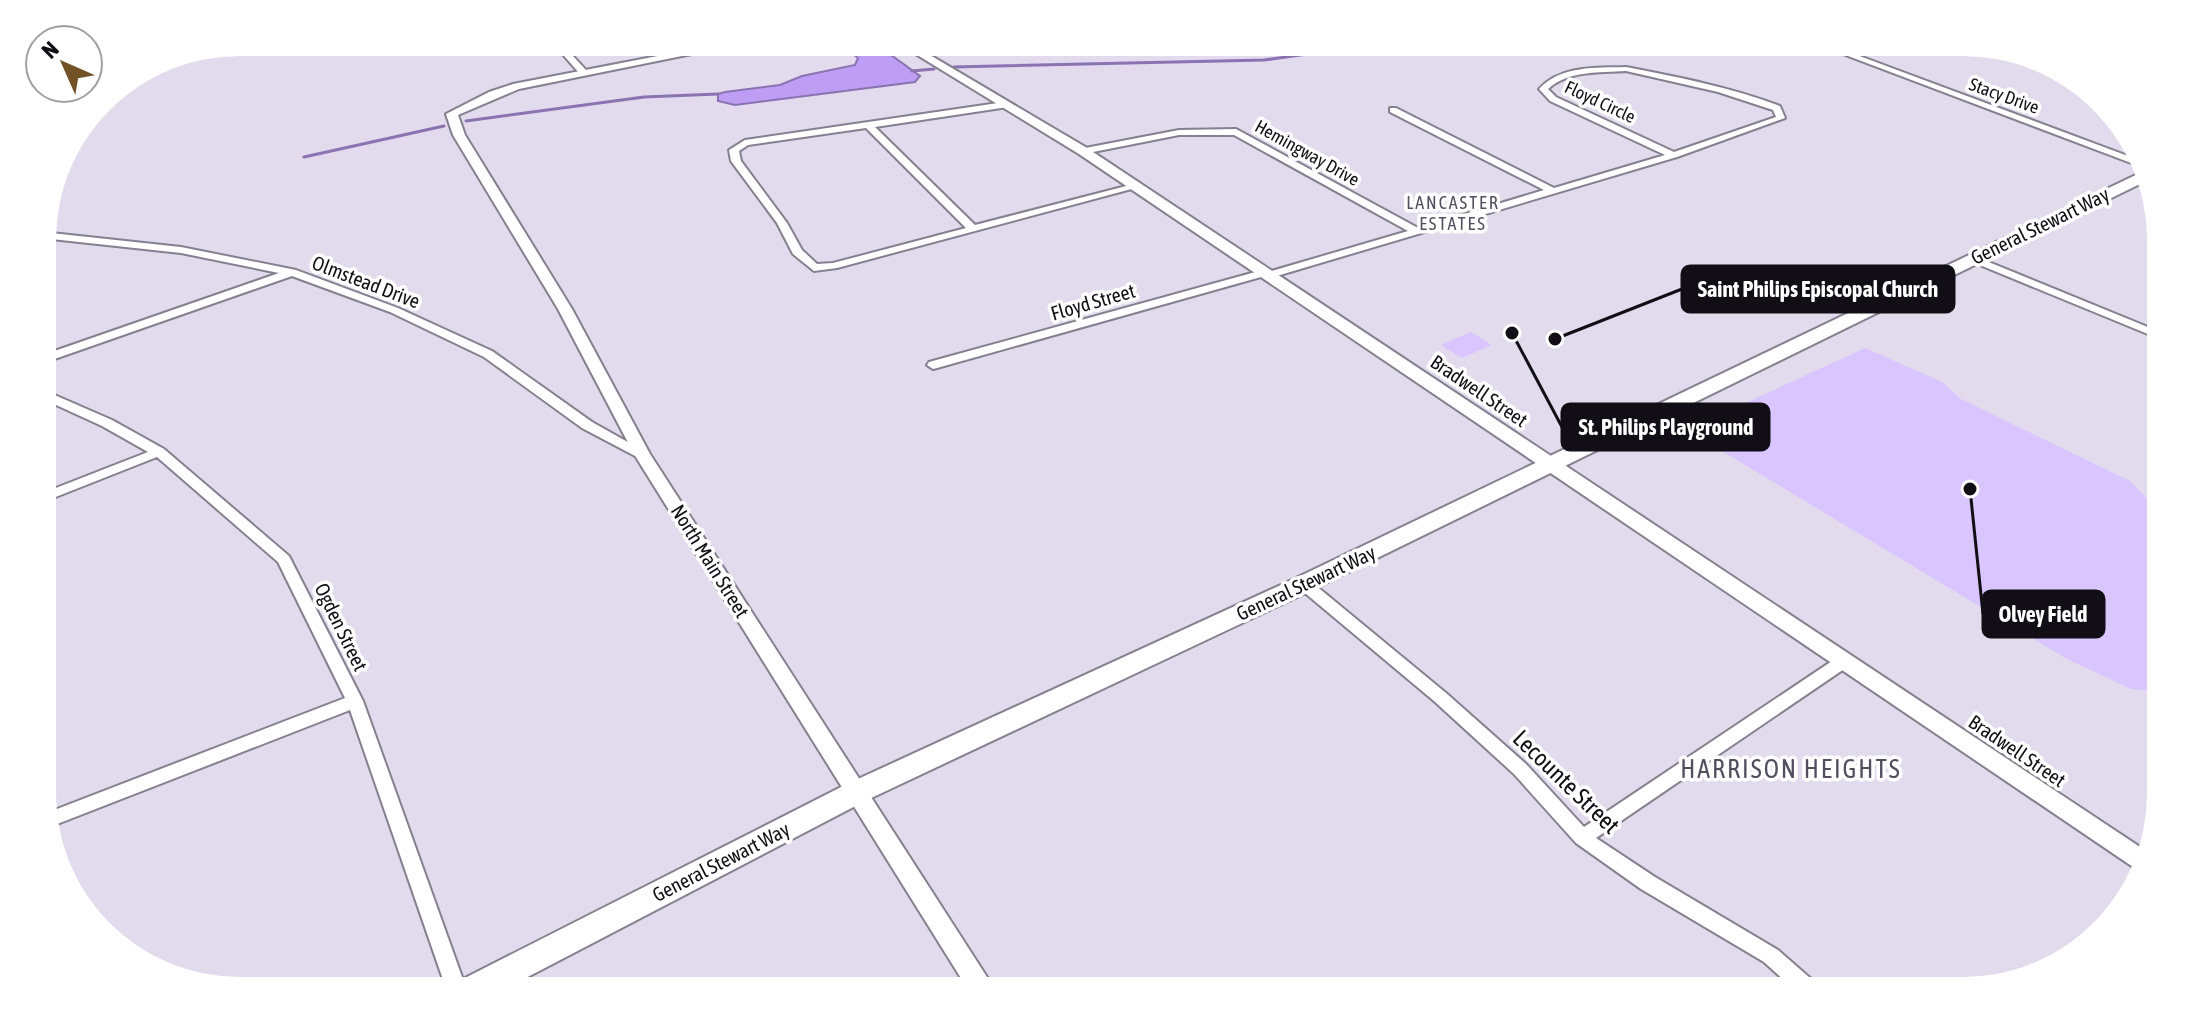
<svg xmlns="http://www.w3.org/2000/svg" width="2203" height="1033" font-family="'Asap Condensed',sans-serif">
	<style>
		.green { fill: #d9c5ff }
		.water { fill: #be9ef4; stroke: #8a73b1; stroke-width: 2 }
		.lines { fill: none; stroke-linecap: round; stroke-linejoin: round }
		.stream { stroke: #8a73b1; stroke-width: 3 }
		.minor-casing { stroke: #858090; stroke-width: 4 }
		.tertiary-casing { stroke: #858090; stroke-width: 4 }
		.primary-casing { stroke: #858090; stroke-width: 4 }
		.minor { fill: #fff; fill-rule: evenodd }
		.tertiary { fill: #fff; fill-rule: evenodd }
		.primary { fill: #fff; fill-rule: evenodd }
		.labels { text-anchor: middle; stroke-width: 7; stroke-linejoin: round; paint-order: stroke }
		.far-street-label { font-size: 18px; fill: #110f15; stroke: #fff }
		.far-neighbourhood-label { font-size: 18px; letter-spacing: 2px; fill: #534e5d; stroke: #fff }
		.street-label { font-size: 20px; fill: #110f15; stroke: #fff }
		.near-street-label { font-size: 24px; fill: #110f15; stroke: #fff }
		.near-neighbourhood-label { font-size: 26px; letter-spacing: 2px; fill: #534e5d; stroke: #fff }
		.leader { fill: none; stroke: #110f15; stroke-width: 3 }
		.callout-dot { fill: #110f15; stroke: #fff; stroke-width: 3 }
		.callout { fill: #110f15; stroke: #110f15; stroke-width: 3 }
		.callout-label { font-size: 22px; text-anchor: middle; font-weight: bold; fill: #fff }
	</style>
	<rect width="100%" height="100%" fill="#e1dbed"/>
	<!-- green -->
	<path class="green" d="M1471,332L1492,345L1462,358L1441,345Z
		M1865,348L1942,382L1961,399L2130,481L2160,512L2161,691L2131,689L2067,659L1687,430Z"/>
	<!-- water -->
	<path class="water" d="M846,42H873L920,76L915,82L735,105L718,101V94L725,92L780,85L802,76L855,65L858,58L849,51Z"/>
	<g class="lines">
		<!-- stream -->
		<path class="stream" d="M954,67L1264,60L1393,42
			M912,71L934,69
			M466,121L644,97L718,94
			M304,157L444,126"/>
		<defs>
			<path id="minor" d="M513,42H528L488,52L484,50Z
				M552,42H560L586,70V74H580Z
				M1811,42H1822L2136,159L2139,166Z
				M1626,67C1678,77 1730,87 1780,106L1785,118L1677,157L1270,278L1261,277L937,368L933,369L927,365L929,362L1259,271L1268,272L1408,231L1234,135H1179L1083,154L1078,151L1080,149L1179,130L1236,129L1418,228L1544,190L1390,112V108H1396L1554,188L1665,155L1550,101L1539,89C1561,65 1596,68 1626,67ZM1626,71L1718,92L1773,110L1776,117L1674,152L1556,97L1548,89C1569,70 1599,73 1626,71Z
				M1005,102L1009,105L1008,107L875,127L975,225L1134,184L1139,187L837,268L814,271L793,254L777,223L731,161L729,150L745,140ZM866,128L966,228L833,263L817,264L802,250L787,223L741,161L739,151L748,145Z
				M42,232L181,247L296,270L398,308L492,351L592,422L649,454L647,457H637L582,428L484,357L390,312L292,276L43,363V355L279,273L181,253L42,238Z
				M1974,256L2160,332V339L1970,261V257Z
				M43,390L112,420L164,449L289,556L363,701L467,991H447L350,710L47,828L44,814L345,698L278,562L157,457L43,502V493L148,452L102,426L43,399Z
				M1304,579L1309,580L1446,693L1526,764L1584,827L1838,657H1850L1852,661L1850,665L1596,838L1655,877L1778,950L1818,985L1821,991H1796L1764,962L1641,889L1576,843L1514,774L1434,701L1299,588L1297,584L1299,580Z"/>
			<path id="tertiary" d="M730,42H751L519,89L458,115L465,135L572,309L650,454L996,991H969L634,454L558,309L453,135L446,114L489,92L513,84Z
				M896,42H908L1087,148L2149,853L2143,873L2139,871L1079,154Z"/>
			<path id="primary" d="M2142,172L2146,181L1312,590L867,800L501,991H454L459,981L847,784L1296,578Z"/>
		</defs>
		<!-- minor casing -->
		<use href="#minor" class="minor-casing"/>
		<!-- tertiary casing -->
		<use href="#tertiary" class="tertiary-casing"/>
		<!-- primary casing -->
		<use href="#primary" class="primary-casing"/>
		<!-- minor -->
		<use href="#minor" class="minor"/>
		<!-- tertiary -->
		<use href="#tertiary" class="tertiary"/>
		<!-- primary -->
		<use href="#primary" class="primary"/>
	</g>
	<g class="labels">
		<!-- far-street labels -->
		<g class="far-street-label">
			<text transform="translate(2004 96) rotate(20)" y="6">Stacy Drive</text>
			<text transform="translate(1600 102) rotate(25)" y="6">Floyd Circle</text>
			<text transform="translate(1307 153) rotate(29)" y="6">Hemingway Drive</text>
		</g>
		<!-- far-neighbourhood labels -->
		<g class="far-neighbourhood-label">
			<text x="1453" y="209">LANCASTER<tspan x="1453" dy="21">ESTATES</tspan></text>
		</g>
		<!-- street labels -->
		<g class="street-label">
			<text transform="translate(2040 226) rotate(-26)" y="7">General Stewart Way</text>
			<text transform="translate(366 282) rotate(21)" y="7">Olmstead Drive</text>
			<text transform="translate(1093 302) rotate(-16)" y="7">Floyd Street</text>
			<text transform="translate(1479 391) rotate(34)" y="7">Bradwell Street</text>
			<text transform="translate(710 561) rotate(58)" y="7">North Main Street</text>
			<text transform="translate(1306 583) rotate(-25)" y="7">General Stewart Way</text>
			<text transform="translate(341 627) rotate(64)" y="7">Ogden Street</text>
			<text transform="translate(2017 751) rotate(34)" y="7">Bradwell Street</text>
			<text transform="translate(721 862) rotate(-27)" y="7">General Stewart Way</text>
		</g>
		<!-- near-street labels -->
		<g class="near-street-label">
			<text transform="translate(1566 782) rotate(44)" y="8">Lecounte Street</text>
		</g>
		<!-- near-neighbourhood labels -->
		<g class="near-neighbourhood-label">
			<text x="1791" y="778">HARRISON HEIGHTS</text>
		</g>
	</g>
	<!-- crop -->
	<path d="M0 0H2203V1033H0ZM240 56H1963A184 184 0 0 1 2147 240V793A184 184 0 0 1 1963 977H240A184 184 0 0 1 56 793V240A184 184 0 0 1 240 56Z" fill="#fff" fill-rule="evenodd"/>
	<!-- callouts -->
	<path class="leader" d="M1555 339L1682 289M1512 333L1562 427M1970 489L1983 614"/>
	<g class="callout-dot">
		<circle cx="1555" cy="339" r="8"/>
		<circle cx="1512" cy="333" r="8"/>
		<circle cx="1970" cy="489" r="8"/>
	</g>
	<g class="callout">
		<rect x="1682" y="266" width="272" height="46" rx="8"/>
		<rect x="1562" y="404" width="207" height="46" rx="8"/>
		<rect x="1983" y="591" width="121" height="46" rx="8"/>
	</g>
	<g class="callout-label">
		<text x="1818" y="297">Saint Philips Episcopal Church</text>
		<text x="1666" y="435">St. Philips Playground</text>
		<text x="2043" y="622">Olvey Field</text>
	</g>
	<!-- north arrow -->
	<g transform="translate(64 64) rotate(315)"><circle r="38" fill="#ffffff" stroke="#a09fa1" stroke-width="2"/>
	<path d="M0-6L14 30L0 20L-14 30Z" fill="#715327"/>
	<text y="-12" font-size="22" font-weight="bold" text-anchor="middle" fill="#110f15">N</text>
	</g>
</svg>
